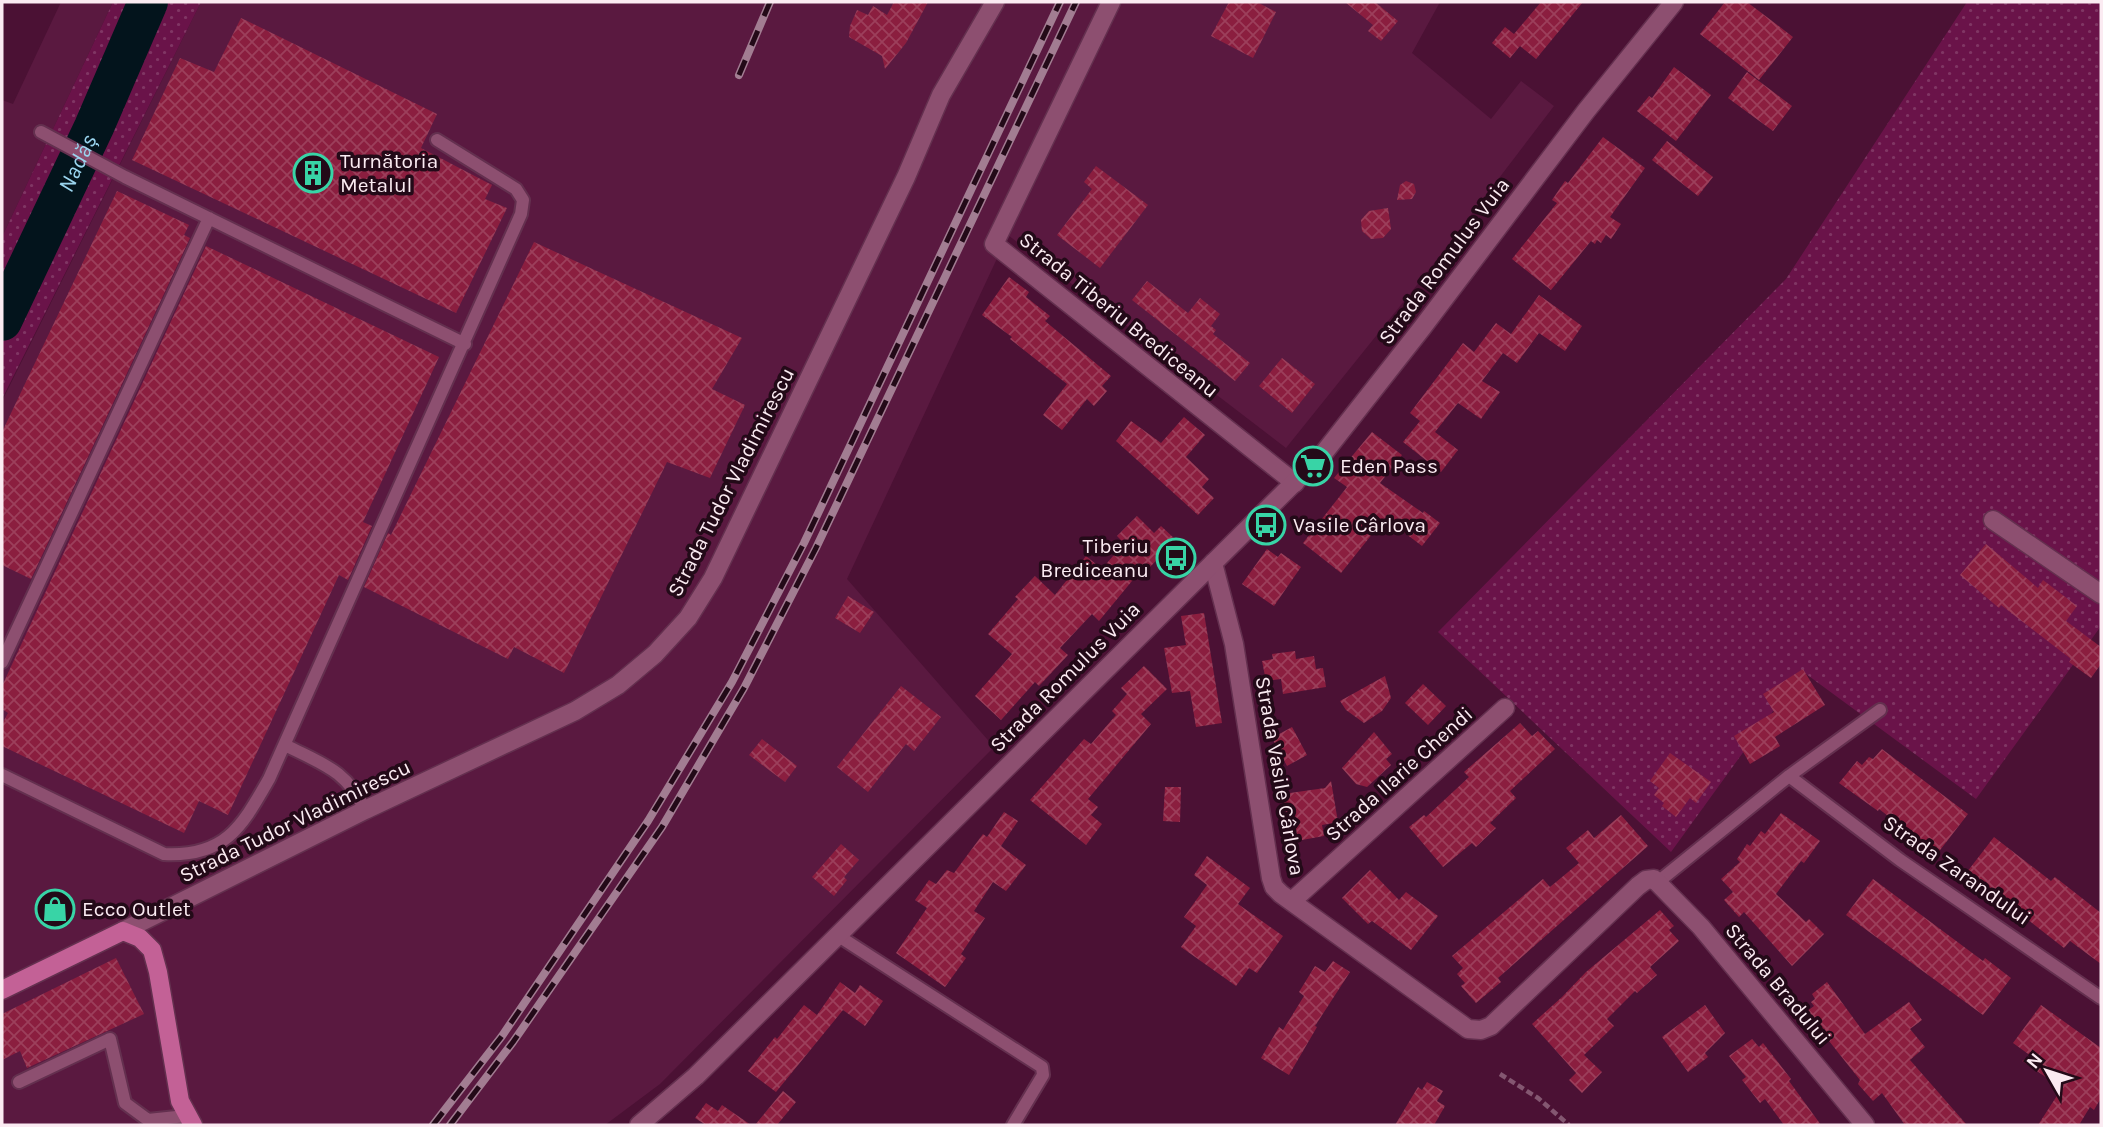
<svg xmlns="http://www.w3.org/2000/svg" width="2103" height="1127" font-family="Karla,sans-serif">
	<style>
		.built { fill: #5a1940 }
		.grass { fill: url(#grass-dots) }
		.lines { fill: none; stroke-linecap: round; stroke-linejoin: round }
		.river { stroke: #03141c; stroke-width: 40 }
		.building { fill: url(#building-cross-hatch) }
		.service-casing { stroke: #64304f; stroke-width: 16 }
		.minor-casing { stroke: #64304f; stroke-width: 21 }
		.tertiary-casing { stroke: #64304f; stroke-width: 21 }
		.secondary-casing { stroke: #64304f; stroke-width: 21 }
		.path { stroke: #845771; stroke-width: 4.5; stroke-dasharray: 7 3.5; stroke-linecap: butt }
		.service { stroke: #8d4f70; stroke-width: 12 }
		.minor { stroke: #8d4f70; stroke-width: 18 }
		.tertiary { stroke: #8d4f70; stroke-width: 18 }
		.secondary { stroke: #c36196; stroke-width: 18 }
		.rail-casing { stroke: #a27d92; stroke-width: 8 }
		.rail { stroke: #230a18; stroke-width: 5; stroke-dasharray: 16; stroke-linecap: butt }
		.labels { text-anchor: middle; stroke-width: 7; stroke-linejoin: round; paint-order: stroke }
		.poi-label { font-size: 21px; fill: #fbebf2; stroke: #230a18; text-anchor: start }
		.street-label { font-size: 21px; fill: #fbebf2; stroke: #230a18 }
		.water-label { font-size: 23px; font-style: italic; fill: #9ad4ee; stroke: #230a18 }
	</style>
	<defs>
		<pattern id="grass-dots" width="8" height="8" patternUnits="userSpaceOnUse" patternTransform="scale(1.75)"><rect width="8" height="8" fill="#6a1349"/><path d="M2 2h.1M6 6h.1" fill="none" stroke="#803664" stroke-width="1.8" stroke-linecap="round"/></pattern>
		<pattern id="building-cross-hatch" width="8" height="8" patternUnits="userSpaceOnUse" patternTransform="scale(1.75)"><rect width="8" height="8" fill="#8b1e3f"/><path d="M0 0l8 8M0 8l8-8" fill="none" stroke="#9c3f5b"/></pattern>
	</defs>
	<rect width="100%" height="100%" fill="#4b1134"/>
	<!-- built -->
	<path class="built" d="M61,2H113L2,237V100L13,104Z
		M201,2H1440L1412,53L1491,119L1521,81L1554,106L1425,275L1286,448L1008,235L847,579L994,747L660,1084L605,1125H2V401Z"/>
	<!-- grass -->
	<path class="grass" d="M113,2H201L2,399V237Z
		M1967,2H2101V626L1976,799L1802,671L1671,852L1438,632L1786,279Z"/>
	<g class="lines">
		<!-- river -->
		<path class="river" id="s1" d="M2,321L94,127L148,2"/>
	</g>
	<!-- building -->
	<path class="building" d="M894,2H928L906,43L885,69L882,56L849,37L850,26L857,10L868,15L873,6L887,15Z
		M1229,2H1257L1276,12L1253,58L1211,36Z
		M1345,2H1375L1398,21L1381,41L1368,31L1373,25Z
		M1541,2H1583L1536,59L1520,46L1510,58L1492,43L1505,27L1514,34Z
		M1725,2H1747L1793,37L1759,80L1700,34Z
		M241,18L437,114L421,148L492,185L485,199L507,208L456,313L132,160L180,58L214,72Z
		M1674,67L1711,95L1676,141L1637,111L1649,96L1652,98Z
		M1747,72L1792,106L1773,131L1728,98Z
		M1603,137L1645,168L1610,217L1621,224L1611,239L1606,235L1601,243L1597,240L1595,244L1591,241L1551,290L1512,259L1557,203L1552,200L1565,181L1568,183Z
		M1667,141L1713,177L1698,196L1652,160Z
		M1096,166L1148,205L1100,268L1057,235L1092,189L1084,182Z
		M1406,181L1414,184L1416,192L1412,199L1397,200L1400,185Z
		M117,191L189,225L184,235L190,238L31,579L2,565V432Z
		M1388,208L1391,229L1383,238L1371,239L1362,231L1361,220L1369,211Z
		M534,242L742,338L712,389L745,405L710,478L667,462L564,673L514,647L508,659L364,587L388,533L391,535Z
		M206,246L439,357L363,522L372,526L348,580L339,575L228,815L199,801L184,833L2,746V724L8,713L2,709V686Z
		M1009,277L1029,292L1026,297L1050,316L1045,321L1111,376L1102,386L1107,391L1094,406L1087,399L1062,430L1043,415L1067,384L1010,339L1012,337L982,315Z
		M1147,281L1188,313L1200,298L1220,314L1211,326L1216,330L1213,334L1250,363L1235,381L1132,300Z
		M1539,295L1582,326L1565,351L1539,333L1517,363L1503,353L1482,381L1500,392L1481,419L1458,403L1435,432L1458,450L1441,472L1403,442L1420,421L1410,413L1463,343L1474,352L1496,323L1511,334Z
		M1282,358L1315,384L1292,413L1259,386Z
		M1184,417L1205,435L1186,457L1209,479L1202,487L1214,498L1198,515L1116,441L1131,421L1161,443Z
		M1372,432L1402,455L1380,483L1423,513L1424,511L1440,523L1422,546L1385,518L1341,573L1303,543L1347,487L1334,478Z
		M1137,516L1154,533L1161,526L1176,540L1150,567L1146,564L1099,621L1092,614L1060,648L1068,655L1039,686L1035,682L1001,720L975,696L1012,654L988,634L1018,599L1015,597L1035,576L1055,595L1086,556L1102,569L1124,543L1117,536Z
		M1986,544L2038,588L2043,580L2077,606L2066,621L2101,647V664L2091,678L2069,662L2071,659L2001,605L1999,608L1960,575Z
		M1267,549L1278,557L1281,553L1301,567L1274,606L1242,584Z
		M848,596L874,612L860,633L835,618Z
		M1204,613L1222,723L1196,727L1190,691L1172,693L1164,648L1186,645L1181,616Z
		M1295,651L1296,659L1314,656L1316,669L1323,668L1326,687L1283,694L1281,679L1266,681L1262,661L1273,659L1272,654Z
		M1144,666L1167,689L1141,714L1151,724L1088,799L1098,807L1091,815L1102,824L1086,845L1030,800L1084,739L1091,744L1116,715L1112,711L1127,694L1121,688Z
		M1803,669L1825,705L1775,737L1780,746L1750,764L1734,736L1774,712L1763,694Z
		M1385,676L1391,698L1382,711L1364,723L1346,710L1340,701Z
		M1423,684L1446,706L1428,725L1405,703Z
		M901,686L941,717L914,751L906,744L868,792L837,767Z
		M1520,723L1532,736L1538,731L1555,749L1510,791L1516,798L1490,823L1496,828L1476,847L1472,843L1443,867L1409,827L1424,815L1426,817L1469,777L1464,772Z
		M1292,727L1307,755L1287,766L1272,738Z
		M1374,732L1392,754L1386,759L1391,765L1367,787L1356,784L1342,768Z
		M762,739L797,766L785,782L749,755Z
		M1882,749L1968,814L1937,854L1879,809L1878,811L1839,783L1857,761L1862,765L1869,757L1873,759Z
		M1670,753L1711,782L1696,803L1690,798L1676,817L1662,806L1664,803L1654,795L1659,788L1650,781Z
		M1331,781L1338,822L1322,825L1324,836L1291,842L1283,794L1325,788Z
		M1165,787H1181L1180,822L1163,821Z
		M1004,812L1018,821L1001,846L1026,865L1006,891L993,882L974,911L985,918L961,954L966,958L945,987L896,953L927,908L915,900L929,880L936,884L947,870L954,873L983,834L987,837Z
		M1781,813L1820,841L1804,863L1801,861L1776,894L1806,922L1809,919L1824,934L1792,966L1744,912L1739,917L1724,900L1733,892L1721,879L1740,862L1737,859L1747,844L1750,846L1761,831L1765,834Z
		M1621,815L1648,846L1498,978L1501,982L1476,1003L1461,986L1465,983L1457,974L1463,968L1452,956L1543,879L1550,887L1579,863L1566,848L1588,830L1594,838Z
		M1994,837L2051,881L2055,877L2101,913V964L2070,941L2064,948L1967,872Z
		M841,844L859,860L844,877L847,880L834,896L812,877Z
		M1207,856L1250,888L1238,904L1283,936L1257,973L1249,968L1236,986L1181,947L1196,926L1184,917L1207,885L1194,875Z
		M1370,870L1399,900L1406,892L1438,916L1411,950L1372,921L1368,924L1342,898Z
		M1873,879L1983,961L1985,958L2011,978L1983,1015L1846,915Z
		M1660,910L1674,926L1669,930L1679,941L1650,967L1657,975L1637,993L1635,991L1607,1019L1614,1026L1584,1055L1602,1072L1582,1093L1569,1080L1576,1073L1532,1024L1562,997L1586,972Z
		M116,958L144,1014L27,1068L20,1051L2,1060V1014Z
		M1333,961L1350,972L1315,1026L1317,1027L1289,1075L1261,1058L1279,1027L1283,1030L1304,996L1299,992L1315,966L1325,972Z
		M840,982L855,993L860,985L883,1001L865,1026L843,1010L776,1092L748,1071L775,1037L777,1039L804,1005L817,1015Z
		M1827,982L1865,1034L1909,1002L1922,1020L1910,1029L1925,1047L1910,1060L1967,1125H1905L1882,1093L1873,1101L1858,1084L1860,1080L1806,1012L1814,1006L1811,1002L1815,999L1812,994Z
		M1705,1005L1725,1033L1705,1053L1708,1057L1688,1072L1662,1037Z
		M2041,1005L2101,1048V1098L2094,1110L2090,1107L2079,1125H2038L2062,1088L2022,1061L2031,1056L2013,1043Z
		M1752,1039L1759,1047L1763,1043L1791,1079L1789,1081L1821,1125H1784L1765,1099L1760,1103L1742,1080L1746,1077L1729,1056Z
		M1427,1082L1443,1091L1437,1101L1445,1106L1434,1125H1395L1418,1087L1422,1090Z
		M783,1091L796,1102L777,1125H755Z
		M706,1103L718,1111L722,1105L751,1125H706L695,1118Z"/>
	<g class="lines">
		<defs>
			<path id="service" d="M41,132L125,177L465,344
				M2,662L209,218
				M285,745C322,764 347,770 365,810
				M2,775L164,854C226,857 242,826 269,779L521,214L523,200L516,189L437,140
				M1789,776L1880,710
				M1658,882L1789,776L1900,860L2101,998
				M837,935L1042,1067L1043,1075L1013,1125
				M19,1082L110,1039L125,1103L148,1120L186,1116"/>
			<path id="minor" d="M1111,2L994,244L1295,483
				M1993,520L2101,594
				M1213,563L1234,644L1271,878L1274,887L1281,894L1468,1029L1481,1030L1491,1026L1638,886L1646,880L1654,879L1701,927L1865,1125
				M1292,901L1505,708
				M123,931L365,810L575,711L618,685L655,654L688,618L713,578L906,177L941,95L995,2"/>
			<path id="tertiary" d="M639,1125L696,1076L1323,454L1422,328L1586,111L1674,2"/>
			<path id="secondary" d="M2,990L123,931L140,938L152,950L158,972L180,1101L193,1125"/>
		</defs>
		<!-- service casing -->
		<use href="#service" class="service-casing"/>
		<!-- minor casing -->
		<use href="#minor" class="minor-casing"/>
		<!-- tertiary casing -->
		<use href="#tertiary" class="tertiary-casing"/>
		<!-- secondary casing -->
		<use href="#secondary" class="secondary-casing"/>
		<!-- path -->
		<path class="path" d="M1500,1074L1538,1098L1569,1125"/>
		<!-- service -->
		<use href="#service" class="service"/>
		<!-- minor -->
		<use href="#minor" class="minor"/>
		<!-- tertiary -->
		<use href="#tertiary" class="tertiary"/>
		<!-- secondary -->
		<use href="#secondary" class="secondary"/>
		<defs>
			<path id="rail" d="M739,75L770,2
				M433,1125L502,1036L648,821L732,682L804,543L1060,2
				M450,1125L513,1042L662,827L744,688L816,548L1076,2"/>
		</defs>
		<!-- rail casing -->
		<use href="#rail" class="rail-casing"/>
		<!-- rail -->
		<use href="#rail" class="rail"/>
	</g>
	<!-- icons -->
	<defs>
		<symbol id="building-ring" viewBox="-11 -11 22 22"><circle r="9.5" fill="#230a18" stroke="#38d4a6" stroke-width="1.5"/><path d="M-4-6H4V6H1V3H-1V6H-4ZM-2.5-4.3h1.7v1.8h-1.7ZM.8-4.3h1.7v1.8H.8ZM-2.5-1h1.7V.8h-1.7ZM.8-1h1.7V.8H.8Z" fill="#38d4a6"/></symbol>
		<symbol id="supermarket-ring" viewBox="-11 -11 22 22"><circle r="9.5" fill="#230a18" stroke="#38d4a6" stroke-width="1.5"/><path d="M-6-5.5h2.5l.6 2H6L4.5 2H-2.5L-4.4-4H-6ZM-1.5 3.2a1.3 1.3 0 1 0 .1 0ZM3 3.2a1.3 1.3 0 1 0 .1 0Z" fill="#38d4a6"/></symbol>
		<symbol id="bus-ring" viewBox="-11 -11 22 22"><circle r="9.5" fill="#230a18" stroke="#38d4a6" stroke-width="1.5"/><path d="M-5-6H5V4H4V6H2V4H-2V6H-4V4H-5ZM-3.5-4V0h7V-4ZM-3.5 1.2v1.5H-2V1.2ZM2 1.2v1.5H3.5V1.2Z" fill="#38d4a6"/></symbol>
		<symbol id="shop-ring" viewBox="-11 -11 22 22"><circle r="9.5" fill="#230a18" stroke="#38d4a6" stroke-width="1.5"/><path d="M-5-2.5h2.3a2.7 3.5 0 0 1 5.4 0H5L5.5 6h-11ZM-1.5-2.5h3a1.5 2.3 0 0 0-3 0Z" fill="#38d4a6"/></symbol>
	</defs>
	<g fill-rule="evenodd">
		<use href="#building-ring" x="291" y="151" width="44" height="44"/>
		<use href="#supermarket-ring" x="1291" y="444" width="44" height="44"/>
		<use href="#bus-ring" x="1244" y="503" width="44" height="44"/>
		<use href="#bus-ring" x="1154" y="536" width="44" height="44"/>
		<use href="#shop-ring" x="33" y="887" width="44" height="44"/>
	</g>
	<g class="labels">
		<!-- poi labels -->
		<g class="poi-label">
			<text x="340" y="168">Turnătoria<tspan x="340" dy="24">Metalul</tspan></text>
			<text x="1340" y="473">Eden Pass</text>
			<text x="1293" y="532">Vasile Cârlova</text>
			<text x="1149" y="553" text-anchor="end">Tiberiu<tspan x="1149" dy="24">Brediceanu</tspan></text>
			<text x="82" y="916">Ecco Outlet</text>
		</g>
		<!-- street labels -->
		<g class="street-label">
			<text transform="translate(1444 261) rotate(-53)" y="7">Strada Romulus Vuia</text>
			<text transform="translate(1119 315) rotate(39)" y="7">Strada Tiberiu Brediceanu</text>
			<text transform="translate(731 482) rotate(-63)" y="7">Strada Tudor Vladimirescu</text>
			<text transform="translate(1065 677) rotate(-45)" y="7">Strada Romulus Vuia</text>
			<text transform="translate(1399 774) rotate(-42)" y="7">Strada Ilarie Chendi</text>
			<text transform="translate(1280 776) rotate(80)" y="7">Strada Vasile Cârlova</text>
			<text transform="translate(295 821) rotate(-26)" y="7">Strada Tudor Vladimirescu</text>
			<text transform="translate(1957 870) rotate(35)" y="7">Strada Zarandului</text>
			<text transform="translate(1778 984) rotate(50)" y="7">Strada Bradului</text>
		</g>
		<!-- water labels -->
		<g class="water-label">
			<text dy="8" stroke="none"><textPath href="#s1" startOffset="175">Nadăș</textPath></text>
		</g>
	</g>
	<!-- border -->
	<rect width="2103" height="1127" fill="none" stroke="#fbebf2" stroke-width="7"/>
	<!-- north arrow -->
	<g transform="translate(2047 1071) rotate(309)" stroke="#230a18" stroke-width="5" paint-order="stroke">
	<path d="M0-5L12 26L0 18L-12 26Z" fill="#fbebf2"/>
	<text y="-10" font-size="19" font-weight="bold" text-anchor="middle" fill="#fbebf2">N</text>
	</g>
</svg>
